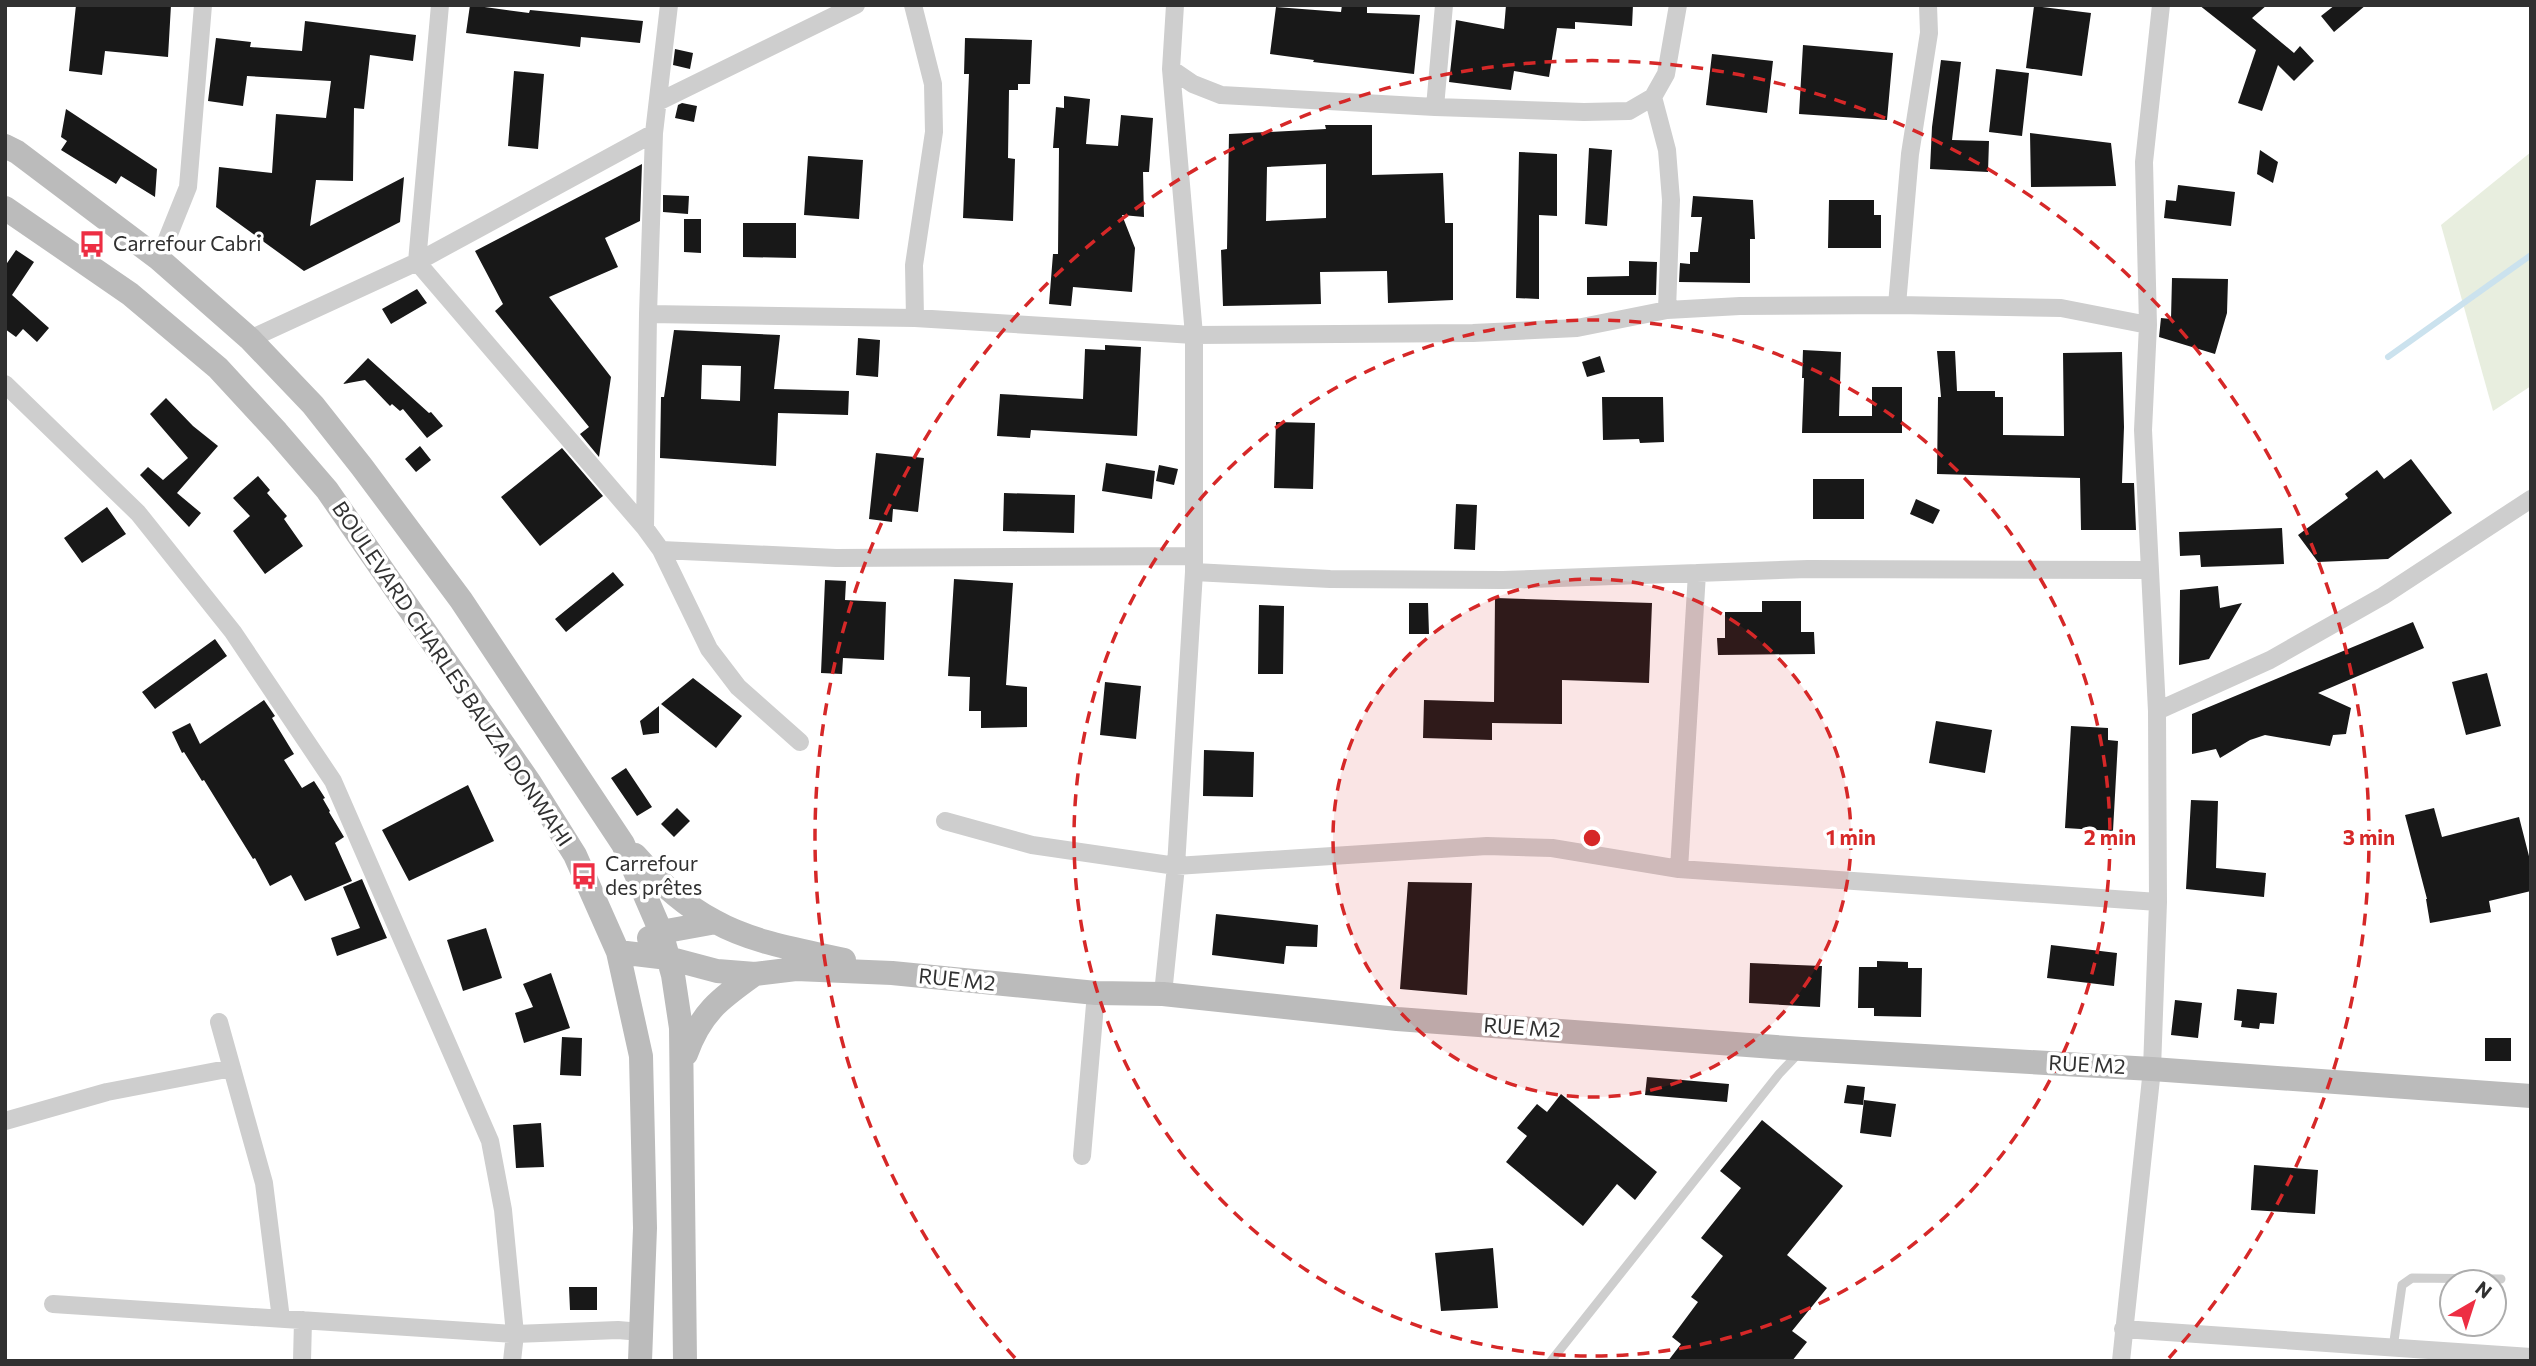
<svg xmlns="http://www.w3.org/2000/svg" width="2536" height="1366" font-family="Commissioner,sans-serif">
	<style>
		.green { fill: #e8eedf }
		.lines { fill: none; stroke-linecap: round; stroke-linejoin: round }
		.stream { stroke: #cbe2ee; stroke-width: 6 }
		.building { fill: #181818; fill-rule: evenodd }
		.lane { stroke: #cecece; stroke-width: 9 }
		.street { stroke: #cecece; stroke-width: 18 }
		.secondary { stroke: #bbb; stroke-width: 24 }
		.ring { fill: none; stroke: #d62828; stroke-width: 3.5; stroke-dasharray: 12 9 }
		.labels { text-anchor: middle; stroke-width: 7; stroke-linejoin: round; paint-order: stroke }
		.poi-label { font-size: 21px; fill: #313131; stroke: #fff; text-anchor: start }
		.street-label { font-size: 21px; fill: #313131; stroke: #fff }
		.centre { fill: #d62828; stroke: #fff; stroke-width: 3.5 }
		.ring-label { font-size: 21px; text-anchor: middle; font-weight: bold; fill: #d62828; stroke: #fff; stroke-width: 7; stroke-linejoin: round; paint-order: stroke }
	</style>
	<rect width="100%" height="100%" fill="#fff"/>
	<!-- green -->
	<path class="green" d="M2531,152V386L2493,411L2441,225Z"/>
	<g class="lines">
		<!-- stream -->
		<path class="stream" d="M2388,357L2531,255"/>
	</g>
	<!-- building -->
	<path class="building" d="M76,5H171L168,57L105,51L102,75L69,71Z
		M470,5L529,13L530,10L643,21L640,43L581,37L580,47L466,33Z
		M1342,5H1367V13L1420,15L1414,74L1313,62L1314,60L1270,54L1276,7L1341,12Z
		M1506,5H1633L1632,26L1575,22V29L1557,28L1549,77L1514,71L1511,90L1449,82L1456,20L1504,29Z
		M2199,5H2267L2252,18L2294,53L2300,46L2314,61L2294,81L2278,65L2262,111L2238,103L2256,50Z
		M2335,5H2366L2334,32L2321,16Z
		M2034,6L2091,13L2082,76L2026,68Z
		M305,21L416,35L413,61L370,55L364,109L354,108L353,181L316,180L310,226L404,177L400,222L304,271L216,207L219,167L272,173L276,114L326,118L331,81L247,76L243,106L208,101L216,38L251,42L250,47L302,51Z
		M965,38L1032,40L1030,84H1018V90H1009L1008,158L1015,159L1013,221L963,218L969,74H964Z
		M1803,45L1893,53L1887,120L1799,114Z
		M675,49L693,53L690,69L673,65Z
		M1712,54L1773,61L1767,113L1706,105Z
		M1941,60L1961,62L1952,140L1989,141L1988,172L1930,169L1932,127Z
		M1996,69L2029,73L2022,136L1989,132Z
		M514,71L544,74L538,149L508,146Z
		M1064,96L1090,99L1086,144L1118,146L1121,115L1153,118L1149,172H1143L1144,217L1122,215L1135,248L1132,292L1073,287L1071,306L1049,304L1053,254H1058L1059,148H1053L1056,107L1064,108Z
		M682,103L697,106L694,122L675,118L678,105Z
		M66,109L157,169L155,197L121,176L116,184L61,150L67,141L61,137Z
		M1325,125H1372V175L1443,173L1445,223H1453V300L1388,303L1387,271L1320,272L1321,304L1223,306L1221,250L1227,249L1229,134L1326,129ZM1326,164V218L1266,221L1267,167Z
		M2030,133L2111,143L2116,186L2031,187Z
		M1589,148L1612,150L1607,226L1585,224Z
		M2260,150L2278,162L2273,183L2257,174Z
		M1519,152L1557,154V216L1539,215V299L1516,298Z
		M808,156L863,160L859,219L804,215Z
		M642,164L640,221L605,238L618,267L549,297L611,377L599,457L580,434L589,427L495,311L503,304L475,251Z
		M2178,185L2235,192L2231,226L2164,218L2166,200L2176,201Z
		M663,195L689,196L688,214L663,212Z
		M1693,196L1753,200L1755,239H1750V283L1679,282L1680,263L1690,264V252H1698L1702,217H1691Z
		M1829,200H1874V215H1881V248H1828Z
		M684,219H701V253L684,252Z
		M743,223H796V258L743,257Z
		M16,250L34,262L12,295L49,328L37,342L23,329L16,337L5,329V266Z
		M1629,261L1657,262L1656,295H1587V277L1629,276Z
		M2172,278L2228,279L2227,313L2215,354L2159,337L2161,318L2171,319Z
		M417,289L427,303L391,324L382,309Z
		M674,330L780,335L774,389L849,391L848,415L778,413L776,466L660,458L661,397H664ZM702,365L741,366L740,401L701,399Z
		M858,338L880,340L878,377L856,375Z
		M1105,345L1141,347L1137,436L1031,430L1030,438L997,436L1000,394L1083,399L1085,349L1105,350Z
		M1803,350L1841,352L1839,416H1872V387H1902V433H1802L1804,378H1802Z
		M1937,351H1955L1957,391H1995V397H2003V435L2064,436L2063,353L2122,352L2124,427L2122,483H2134L2136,530H2081L2080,478L1937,474L1938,397H1941Z
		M1600,356L1605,372L1587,377L1582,362Z
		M368,358L429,413L431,412L443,426L427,438L403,409L400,411L392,404L390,406L365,380L343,384Z
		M1602,397H1663L1664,442L1640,443L1639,439L1603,440Z
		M166,398L193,426L218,446L177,493L201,513L189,527L140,475L148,467L163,480L188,458L150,414Z
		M1276,422L1315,423L1313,489L1274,488Z
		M420,446L431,460L416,472L405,459Z
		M562,448L603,496L540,546L501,497Z
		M876,453L924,458L918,512L893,509L892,522L869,519Z
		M2411,459L2452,513L2388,559L2318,562L2298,535L2348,498L2345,494L2377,470L2384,479Z
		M1106,463L1155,471L1152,499L1102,491Z
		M1159,465L1178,469L1174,485L1156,481Z
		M258,476L270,490L267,493L287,516L284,519L303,546L265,574L233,531L250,516L233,498Z
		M1813,479H1864V519H1813Z
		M1004,493L1075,495L1074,533L1003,531Z
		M1916,499L1940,510L1933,524L1910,514Z
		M1456,504L1477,505L1475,550L1454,549Z
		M107,507L126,534L82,563L64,538Z
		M2282,528L2284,564L2201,567L2200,555L2180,556L2179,532Z
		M613,572L624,585L566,632L555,619Z
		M954,579L1013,583L1006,685L1027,687V727L981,728V711H969L970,677L948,676Z
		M825,580L846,581L845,600L886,602L884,660L843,658L842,674L821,673Z
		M2218,586L2220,608L2242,603L2209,659L2179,665L2180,590Z
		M1495,598L1652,603L1649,683L1562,680V724L1492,723V740L1423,738L1424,700L1494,702Z
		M1762,601H1801V632H1814L1815,654L1718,655L1717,638H1725V612H1762Z
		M1409,603H1428L1429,634H1409Z
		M1259,605L1284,606L1283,674H1258Z
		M2413,622L2424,648L2318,693L2351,708L2346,734L2333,735L2330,746L2265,735L2250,740L2220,758L2216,749L2192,754V714Z
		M215,639L227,656L155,709L142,692Z
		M2487,673L2501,726L2466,735L2452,682Z
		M693,678L742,716L716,748L661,704Z
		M1105,682L1141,686L1136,739L1100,735Z
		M264,700L275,716L272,718L294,754L284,760L302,788L314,781L325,798L323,799L330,811L329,812L344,837L335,843L352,881L305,901L291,875L270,886L255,858L253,859L204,780L202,781L184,752L182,753L172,732L190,723L200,744Z
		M659,706V733L643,735L640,721Z
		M1936,721L1992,730L1985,773L1929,763Z
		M2071,726L2108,728V740L2118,741L2113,831L2065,828Z
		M1204,750L1254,752L1253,797L1203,796Z
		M626,768L652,807L637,816L611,778Z
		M468,785L494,841L409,881L382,830Z
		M2191,800L2218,801L2216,868L2266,873L2264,897L2186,889Z
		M677,808L690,821L674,837L661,824Z
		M2434,808L2442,837L2519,817L2531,864V891L2489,901L2491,912L2430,923L2426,899H2427L2405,815Z
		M362,879L387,938L337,956L331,938L360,928L343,887Z
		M1408,882L1472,883L1467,995L1400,989Z
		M1216,914L1318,925L1317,947L1286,946L1284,964L1212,955Z
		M486,928L502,978L463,991L447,940Z
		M2051,945L2117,953L2114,986L2047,978Z
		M1877,961L1908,962V968H1922L1921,1017L1874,1016V1008H1858L1859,967H1877Z
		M1750,963L1822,966L1820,1007L1749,1003Z
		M551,973L570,1028L524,1043L515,1013L533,1007L523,984Z
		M2237,989L2277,993L2274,1024L2260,1023L2259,1029L2241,1027L2242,1021L2234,1020Z
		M2175,1000L2202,1003L2198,1038L2171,1035Z
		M562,1037L582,1038L581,1076L560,1075Z
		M2485,1038H2511V1061H2485Z
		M1647,1077L1729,1084L1727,1102L1645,1095Z
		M1847,1085L1865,1087L1863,1105L1844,1103Z
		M1561,1094L1657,1172L1635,1200L1617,1184L1583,1226L1506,1162L1527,1136L1517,1128L1537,1104L1547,1112Z
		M1864,1100L1896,1104L1891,1137L1860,1133Z
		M1762,1120L1843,1186L1787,1255L1827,1288L1792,1331L1807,1342L1792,1361H1668L1681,1344L1672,1337L1698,1302L1691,1297L1723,1256L1701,1238L1741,1188L1720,1171Z
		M541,1123L544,1167L516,1168L513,1125Z
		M2254,1165L2318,1170L2315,1214L2251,1210Z
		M1493,1248L1498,1308L1441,1311L1435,1253Z
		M569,1287H597V1310H570Z"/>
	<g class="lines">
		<!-- lane -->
		<path class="lane" d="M2393,1348L2402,1285L2412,1278L2501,1279
			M1551,1361L1779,1074L1799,1053"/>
		<!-- street -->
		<path class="street" d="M440,5L417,262L645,528L661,550L709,649L738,687L800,742
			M913,5L933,84L934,132L914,265L915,318
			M1171,69L1193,84L1221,95L1435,107L1584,112L1629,111L1653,97L1666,74L1678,5
			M1653,97L1667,150L1671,200L1667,310
			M658,102L856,5
			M1435,107L1444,5
			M159,259L188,187L203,5
			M1897,305L1910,154L1929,33L1928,5
			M648,314L915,318L1194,335L1473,333L1577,328L1667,310L1740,306L1897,305L2061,308L2148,325
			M250,339L417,262L654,133
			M5,384L138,513L233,632L333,781L490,1141L503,1210L515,1334L53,1304
			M645,528L648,314L654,133L669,5
			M661,550L836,558L1194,556
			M1194,572L1330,579L1503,580L1808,569L2150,570
			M2157,711L2270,660L2383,596L2531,499
			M945,821L1032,845L1176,866L1487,846L1552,848L1679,869L2158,902
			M1679,869L1697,573
			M1163,994L1176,866L1194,572V335L1171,69L1175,5
			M219,1022L264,1183L281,1319
			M5,1121L107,1092L232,1068
			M1082,1156L1096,993
			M2123,1329L2531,1357
			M302,1361L303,1320
			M512,1361L515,1334L618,1330L641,1332
			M2121,1361L2152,1069L2158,902L2157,711L2143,430L2148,325L2144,162L2161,5"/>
		<!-- secondary -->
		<path class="secondary" d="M5,146L17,152L159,259L250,339L313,405L362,467L461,600L623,844L661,932L673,975L681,1028L685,1361
			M5,208L130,294L218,368L277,432L327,490L530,783L575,855L618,952L641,1056L645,1228L640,1361
			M635,855C658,881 683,905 714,921C753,943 801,950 844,960
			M649,938L661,932L716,922
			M618,952L668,958L717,971L755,974L796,969L892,973L1096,993L1163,994L1397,1019L1802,1049L2152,1069L2531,1096
			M686,1054C701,1012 720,999 755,974"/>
	</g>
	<!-- distance rings -->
	<circle cx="1592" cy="838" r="259" fill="#d62828" fill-opacity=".12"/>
	<g class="ring">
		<circle cx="1592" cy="838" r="259"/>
		<circle cx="1592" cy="838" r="518"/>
		<path d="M1015 1358A777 777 0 1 1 2169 1358"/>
	</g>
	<!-- icons -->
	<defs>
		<symbol id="bus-bare" viewBox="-9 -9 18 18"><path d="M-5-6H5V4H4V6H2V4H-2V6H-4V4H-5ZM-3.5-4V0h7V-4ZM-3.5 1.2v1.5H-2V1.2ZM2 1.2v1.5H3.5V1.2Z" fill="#ed2e43" stroke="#fff" stroke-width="2.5" paint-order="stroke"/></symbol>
	</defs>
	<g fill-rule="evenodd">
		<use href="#bus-bare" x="73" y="225" width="38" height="38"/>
		<use href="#bus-bare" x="565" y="857" width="38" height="38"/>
	</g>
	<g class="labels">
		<!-- poi labels -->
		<g class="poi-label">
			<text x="113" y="251">Carrefour Cabri</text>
			<text x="605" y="871">Carrefour<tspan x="605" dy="24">des prêtes</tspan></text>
		</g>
		<!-- street labels -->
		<g class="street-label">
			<text transform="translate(452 674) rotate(56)" y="7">BOULEVARD CHARLES BAUZA DONWAHI</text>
			<text transform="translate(957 980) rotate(6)" y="7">RUE M2</text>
			<text transform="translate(1522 1028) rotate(4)" y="7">RUE M2</text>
			<text transform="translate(2087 1065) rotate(3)" y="7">RUE M2</text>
		</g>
	</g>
	<circle cx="1592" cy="838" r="10" class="centre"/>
	<g class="ring-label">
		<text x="1851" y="845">1 min</text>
		<text x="2110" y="845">2 min</text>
		<text x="2369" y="845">3 min</text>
	</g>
	<!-- border -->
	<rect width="2536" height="1366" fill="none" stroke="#313131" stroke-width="14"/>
	<!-- north arrow -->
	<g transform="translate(2473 1303) rotate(39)"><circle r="33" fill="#ffffff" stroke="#adadad" stroke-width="2"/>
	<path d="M0-5L12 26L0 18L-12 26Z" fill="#ed2e43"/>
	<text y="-10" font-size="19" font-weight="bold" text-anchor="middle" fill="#313131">N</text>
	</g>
</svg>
